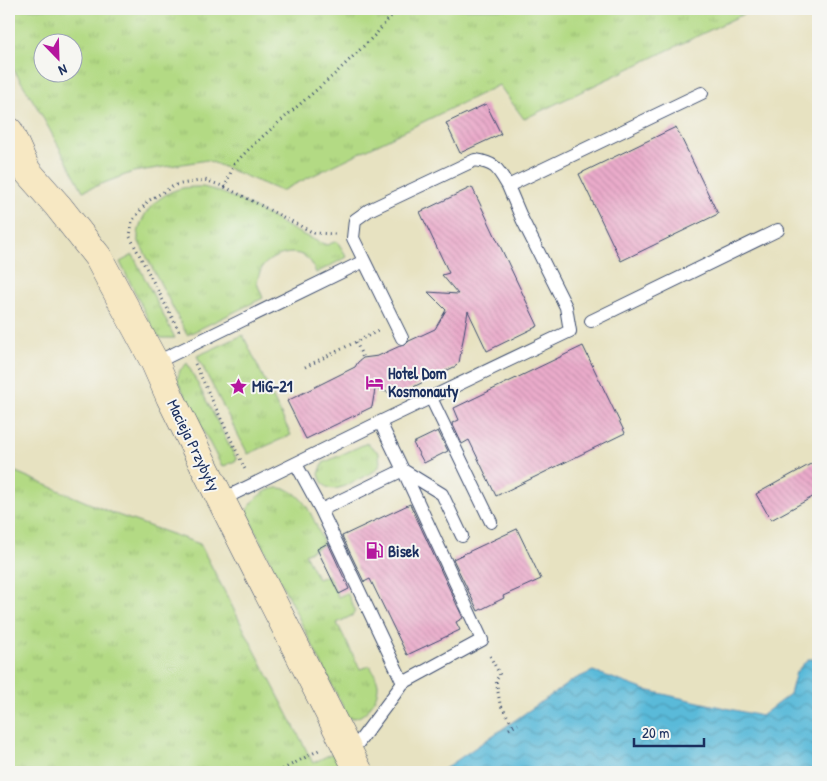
<svg xmlns="http://www.w3.org/2000/svg" width="827" height="781" font-family="'Patrick Hand',sans-serif">
	<style>
		.grass { fill: url(#grass-tufts); stroke: #678471; fill-rule: evenodd }
		.water { fill: url(#water-waves); stroke: #3a749c }
		.building { fill: url(#building-back-hatch) }
		.lines { fill: none; stroke-linecap: round; stroke-linejoin: round }
		.lane-casing { stroke: #3a4a6d; stroke-width: 14 }
		.secondary-casing { stroke: #3a4a6d; stroke-width: 29 }
		.path { stroke: #3a4a6d; stroke-width: 3; stroke-dasharray: 1 4; stroke-linecap: butt }
		.lane { stroke: #fff; stroke-width: 12 }
		.secondary { stroke: #f7e8c3; stroke-width: 28 }
		.labels { text-anchor: middle; stroke-width: 4; stroke-linejoin: round; paint-order: stroke }
		.poi-label { font-size: 16px; font-weight: bold; fill: #1b2f5e; stroke: #f6f6f2; text-anchor: start }
		.street-label { font-size: 16px; fill: #1b2f5e; stroke: #f6f6f2 }
	</style>
	<defs>
		<pattern id="grass-tufts" width="24" height="20" patternUnits="userSpaceOnUse" patternTransform="scale(1.25)"><rect width="24" height="20" fill="#b3da84"/><path d="M3 7l-1-3M5 7V3M7 7l1-3M15 17l-1-3M17 17v-4M19 17l1-3" fill="none" stroke="#99bb74"/></pattern>
		<pattern id="water-waves" width="16" height="10" patternUnits="userSpaceOnUse" patternTransform="scale(1.25)"><rect width="16" height="10" fill="#5abad9"/><path d="M0 5q4-4 8 0t8 0" fill="none" stroke="#4a98b3"/></pattern>
		<pattern id="building-back-hatch" width="6" height="6" patternUnits="userSpaceOnUse" patternTransform="scale(1.25)"><rect width="6" height="6" fill="#eaabca"/><path d="M-1 5l2 2M0 0l6 6M5-1l2 2" fill="none" stroke="#c893b0"/></pattern>
	</defs>
	<rect width="100%" height="100%" fill="#f6f6f2"/>
	<filter id="ink" filterUnits="userSpaceOnUse"><feTurbulence type="fractalNoise" baseFrequency=".02" numOctaves="2"/><feDisplacementMap in="SourceGraphic" scale="10" xChannelSelector="R" yChannelSelector="G"/><feConvolveMatrix kernelMatrix="1 2 1 2 8 2 1 2 1" color-interpolation-filters="sRGB"/></filter>
	<filter id="wash" filterUnits="userSpaceOnUse"><feTurbulence type="fractalNoise" baseFrequency=".0096" numOctaves="4" result="noise"/><feDisplacementMap in="SourceGraphic" scale="20" xChannelSelector="R" yChannelSelector="G"/><feGaussianBlur stdDeviation="1.12" result="paint"/><feColorMatrix in="noise" values="0 0 0 0 0 0 0 0 0 0 0 0 0 0 0 0 0 1.4 0 .05"/><feComposite in="paint" operator="in"/></filter>
	<g filter="url(#wash)">
		<rect width="100%" height="100%" fill="#e7e2c1"/>
		<!-- grass -->
		<path class="grass" d="M9,9H754L524,119L499,85L281,191L207,160L133,172L83,191L40,112L9,62ZM72,42V72H42V42Z
			M203,187C247,197 284,230 327,245L337,241L347,257L316,273C314,268 312,262 308,259C297,248 274,254 264,265C260,270 258,277 257,283L263,298L187,335L138,240C137,215 159,193 183,188C189,187 196,187 203,187Z
			M133,255L175,338H162L156,335L120,262Z
			M243,335L291,435L248,454L197,356Z
			M187,363L237,460L222,467L177,380L180,370Z
			M367,443L379,453L380,464L377,469C371,474 363,477 355,481C341,488 325,497 319,474L323,463Z
			M9,469L112,513L200,544L313,763L337,751L348,772H9Z
			M277,488C305,487 315,524 324,544L305,554L318,579L328,575L338,597L347,593L355,610L353,615L337,623L360,669L370,666C373,671 377,678 378,684C379,698 364,723 348,717L246,512C254,499 262,490 277,488Z"/>
		<!-- water -->
		<path class="water" d="M808,659H818V772H440L573,680L593,671L645,690L761,716L790,694L796,672Z"/>
		<g id="blocks">
			<!-- building -->
			<path class="building" d="M486,104L501,134L460,153L446,123Z
				M676,127L718,214L621,261L579,174Z
				M472,187L538,326L487,351L468,311L459,363L456,366L399,394H395L375,389L372,407L306,439L287,401L355,367L358,362L363,358L378,356L400,346L405,345L409,341L435,329L446,310L428,292L458,294L442,275L449,273L420,212Z
				M583,346L625,433L496,496L469,440L462,444L452,423L459,420L454,408Z
				M438,431L448,451L424,463L413,443Z
				M818,460V494L771,520L756,494Z
				M410,504L463,618L456,622L460,630L407,655L370,579L364,582L342,536Z
				M517,529L541,579L503,596L504,598L478,611L453,559Z
				M328,543L349,589L339,594L317,549Z"/>
		</g>
	</g>
	<g filter="url(#ink)">
		<use href="#blocks" fill-opacity="0" stroke="#3a4a6d" stroke-width="1"/>
		<g class="lines">
			<defs>
				<path id="lane" d="M591,321L778,230
					M402,338L353,238L355,220L369,210L475,160C496,163 498,169 508,186
					M155,363L364,261
					M431,398L491,522
					M380,422L570,331L566,307L522,219L508,186L702,93
					M296,464L321,510L403,683
					M221,500L380,422L403,470L482,640L403,683L350,754
					M321,510L403,470L442,494L462,536"/>
				<path id="secondary" d="M9,131L27,171L58,206L98,257L155,363L170,397L211,480L359,772"/>
			</defs>
			<!-- lane casing -->
			<use href="#lane" class="lane-casing"/>
			<!-- secondary casing -->
			<use href="#secondary" class="secondary-casing"/>
			<!-- path -->
			<path class="path" d="M225,187L314,233L335,234
				M179,331L130,237L132,221L148,201L175,185L205,180L225,187L234,164L255,143L336,73L376,34L397,9
				M356,342L363,358
				M195,364L245,469
				M305,367L378,331
				M490,656L500,675L496,680L500,704L514,727
				M509,729L518,724
				M278,772L319,750"/>
			<!-- lane -->
			<use href="#lane" class="lane"/>
			<!-- secondary -->
			<use href="#secondary" class="secondary"/>
		</g>
	</g>
	<!-- icons -->
	<defs>
		<symbol id="hotel-bare" viewBox="-9 -9 18 18"><path d="M-6-4.5h1.5V1H6V5H4.5V3h-9V5H-6ZM-4 0a1.8 1.8 0 1 1 3.6 0ZM.5 0V-2.5h3Q6-2.5 6 0Z" fill="#b5179e" stroke="#f6f6f2" stroke-width="2.5" paint-order="stroke"/></symbol>
		<symbol id="sight-bare" viewBox="-9 -9 18 18"><path d="M0-6L1.8-2.2L6-1.7L2.9 1.2L3.7 5.4L0 3.3L-3.7 5.4L-2.9 1.2L-6-1.7L-1.8-2.2Z" fill="#b5179e" stroke="#f6f6f2" stroke-width="2.5" paint-order="stroke"/></symbol>
		<symbol id="fuel-bare" viewBox="-9 -9 18 18"><path d="M-5.5-6h7V0h2V4h1.3V-2.5L3-4.5l.8-.8L6-3V5H2.5V1h-1V6h-7ZM-4.2-4.7v3.2H.2V-4.7Z" fill="#b5179e" stroke="#f6f6f2" stroke-width="2.5" paint-order="stroke"/></symbol>
	</defs>
	<g fill-rule="evenodd">
		<use href="#hotel-bare" x="362" y="370" width="25" height="25"/>
		<use href="#sight-bare" x="226" y="374" width="25" height="25"/>
		<use href="#fuel-bare" x="362" y="538" width="25" height="25"/>
	</g>
	<g class="labels">
		<!-- poi labels -->
		<g class="poi-label">
			<text x="388" y="379">Hotel Dom<tspan x="388" dy="18">Kosmonauty</tspan></text>
			<text x="252" y="392">MiG-21</text>
			<text x="388" y="557">Bisek</text>
		</g>
		<!-- street labels -->
		<g class="street-label">
			<text transform="translate(194 445) rotate(64)" y="6">Macieja Przybyły</text>
		</g>
	</g>
	<!-- margin -->
	<rect width="827" height="781" fill="none" stroke="#f6f6f2" stroke-width="30"/>
	<!-- north arrow -->
	<g transform="translate(58 58) rotate(157)"><circle r="24" fill="#f6f6f2" stroke="#9ea6b7"/>
	<path d="M0-4L9 19L0 12L-9 19Z" fill="#b5179e"/>
	<text y="-8" font-size="14" font-weight="bold" text-anchor="middle" fill="#1b2f5e">N</text>
	</g>
	<!-- scale -->
	<path d="M634 738v8h70v-8" fill="none" stroke="#1b2f5e" stroke-width="2.5"/>
	<text x="642" y="738" font-size="15" fill="#1b2f5e" stroke="#f6f6f2" stroke-width="4" paint-order="stroke">20 m</text>
</svg>
